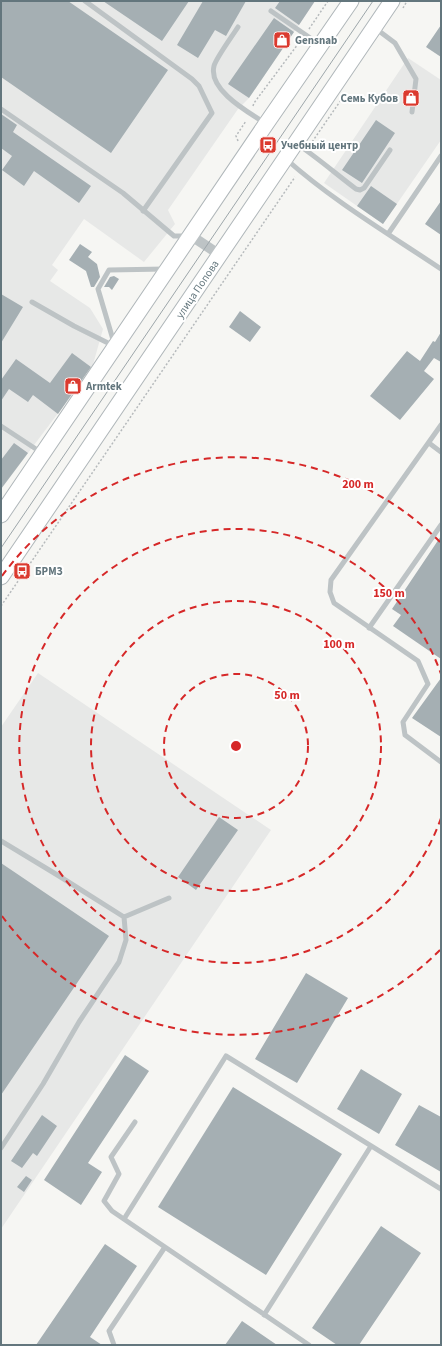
<svg xmlns="http://www.w3.org/2000/svg" width="442" height="1346" font-family="'Source Sans 3',sans-serif">
	<style>
		.built { fill: #e7e8e7 }
		.building { fill: #a5afb3 }
		.lines { fill: none; stroke-linecap: round; stroke-linejoin: round }
		.secondary-casing { stroke: #b0b7ba; stroke-width: 17 }
		.path { stroke: #b6babc; stroke-width: 1.5; stroke-dasharray: 2 2; stroke-linecap: butt }
		.lane { stroke: #bdc3c5; stroke-width: 5 }
		.street { stroke: #bdc3c5; stroke-width: 10 }
		.secondary { stroke: #fff; stroke-width: 15 }
		.tram { stroke: #9da6aa; stroke-width: 1 }
		.ring { fill: none; stroke: #d62828; stroke-width: 2; stroke-dasharray: 7 5 }
		.labels { text-anchor: middle; stroke-width: 4; stroke-linejoin: round; paint-order: stroke }
		.poi-label { font-size: 11px; font-weight: bold; fill: #63767d; stroke: #fff; text-anchor: start }
		.street-label { font-size: 11px; fill: #63767d; stroke: #fff }
		.centre { fill: #d62828; stroke: #fff; stroke-width: 2 }
		.ring-label { font-size: 12px; text-anchor: middle; font-weight: bold; fill: #d62828; stroke: #fff; stroke-width: 4; stroke-linejoin: round; paint-order: stroke }
	</style>
	<rect width="100%" height="100%" fill="#f6f6f3"/>
	<!-- built -->
	<path class="built" d="M1,1H315L249,98L238,109L168,210L175,224L144,262L84,219L52,265L58,270L50,281L90,308L103,329L92,368L1,489Z
		M408,58L441,80V140L383,224L324,183Z
		M38,673L271,830L1,1229V727Z"/>
	<!-- building -->
	<path class="building" d="M1,1H68L168,70L111,153L1,77Z
		M103,1H189L162,41Z
		M203,1H246L226,36L215,30L198,58L177,45Z
		M280,1H315L299,25L275,8Z
		M274,18L294,32L249,98L228,84Z
		M441,25V57L426,47Z
		M1,114L17,125L13,132L91,186L79,203L34,171L24,186L2,170L12,156L1,148Z
		M376,120L395,133L362,183L342,170Z
		M371,186L397,204L383,224L357,206Z
		M441,201V235L425,224Z
		M80,244L92,252L88,257L97,264L100,277L94,287H91L86,271L69,260Z
		M114,276L119,279L112,290L109,287H104L110,277Z
		M1,294L23,307L1,343Z
		M240,311L261,327L250,342L229,327Z
		M441,332V362L434,358L424,371L434,379L400,420L370,396L407,351L420,361L433,341L435,342Z
		M72,353L91,367L58,414L33,395L28,402L9,389L1,401V380L16,359L50,383Z
		M14,443L28,453L1,489V460Z
		M441,536V659L393,626L401,615L392,609Z
		M441,678V737L412,718Z
		M219,817L238,830L196,890L178,877Z
		M1,863L109,936L1,1095Z
		M306,973L348,998L297,1083L255,1059Z
		M125,1055L149,1071L88,1163L102,1172L81,1205L44,1180Z
		M361,1069L402,1094L379,1134L337,1109Z
		M233,1087L342,1154L266,1275L158,1207Z
		M419,1105L441,1117V1172L395,1145Z
		M42,1115L57,1126L37,1156L33,1153L22,1168L11,1161Z
		M26,1176L32,1180L24,1192L17,1187Z
		M381,1226L421,1253L359,1345H337L312,1328Z
		M105,1244L137,1266L90,1337L102,1345H36Z
		M242,1321L277,1345H225Z"/>
	<g class="lines">
		<defs>
			<path id="secondary" d="M1,515L266,124L351,1
				M1,577L392,1"/>
		</defs>
		<!-- secondary casing -->
		<use href="#secondary" class="secondary-casing"/>
		<!-- path -->
		<path class="path" d="M403,8L407,1
			M309,29L328,1
			M253,106L254,103L301,40
			M238,141L236,136L246,121
			M310,145L341,100
			M1,606L295,177"/>
		<!-- lane -->
		<path class="lane" d="M85,1L192,79L199,86L212,113L143,211
			M271,11L319,44
			M238,27C233,35 216,58 214,66C208,90 248,112 265,123
			M375,28L395,43L416,79L412,112
			M1,109L123,193L174,236H187
			M297,144C318,158 336,174 356,189L360,190L364,188L390,150
			M286,159C333,201 389,234 441,269
			M388,234L441,156
			M32,302L74,326L114,346
			M114,343L98,289L109,270L165,269
			M441,425L331,580L330,592L334,603L418,661L428,684L403,722L405,735L441,762
			M1,426L42,453
			M429,443L441,452
			M369,628L441,525
			M1,841L59,876L124,917L126,940L119,962L79,1022L43,1084L1,1148
			M124,917L169,898
			M135,1122L111,1157L119,1174L104,1201L112,1211L309,1345
			M124,1219L226,1056L441,1189
			M264,1315L371,1146
			M114,1345L109,1331L165,1247"/>
		<!-- street -->
		<path class="street" d="M190,235L220,255"/>
		<!-- secondary -->
		<use href="#secondary" class="secondary"/>
		<!-- tram -->
		<path class="tram" d="M1,548L373,1"/>
	</g>
	<!-- distance rings -->
	<g class="ring">
		<circle cx="236" cy="746" r="72"/>
		<circle cx="236" cy="746" r="145"/>
		<path d="M441 818A217 217 0 1 1 441 674"/>
		<path d="M440 950A289 289 0 0 1 2 916M2 576A289 289 0 0 1 440 542"/>
	</g>
	<!-- icons -->
	<defs>
		<symbol id="shop-square" viewBox="-11 -11 22 22"><rect x="-9" y="-9" width="18" height="18" rx="4" fill="#db3a2f" stroke="#fff"/><path d="M-5-2.5h2.3a2.7 3.5 0 0 1 5.4 0H5L5.5 6h-11ZM-1.5-2.5h3a1.5 2.3 0 0 0-3 0Z" fill="#fff"/></symbol>
		<symbol id="bus-square" viewBox="-11 -11 22 22"><rect x="-9" y="-9" width="18" height="18" rx="4" fill="#db3a2f" stroke="#fff"/><path d="M-5-6H5V4H4V6H2V4H-2V6H-4V4H-5ZM-3.5-4V0h7V-4ZM-3.5 1.2v1.5H-2V1.2ZM2 1.2v1.5H3.5V1.2Z" fill="#fff"/></symbol>
	</defs>
	<g fill-rule="evenodd">
		<use href="#shop-square" x="272" y="30" width="20" height="20"/>
		<use href="#shop-square" x="401" y="88" width="20" height="20"/>
		<use href="#bus-square" x="258" y="135" width="20" height="20"/>
		<use href="#shop-square" x="63" y="376" width="20" height="20"/>
		<use href="#bus-square" x="12" y="561" width="20" height="20"/>
	</g>
	<g class="labels">
		<!-- poi labels -->
		<g class="poi-label">
			<text x="295" y="44">Gensnab</text>
			<text x="398" y="102" text-anchor="end">Семь Кубов</text>
			<text x="281" y="149">Учебный центр</text>
			<text x="86" y="390">Armtek</text>
			<text x="35" y="575">БРМЗ</text>
		</g>
		<!-- street labels -->
		<g class="street-label">
			<text transform="translate(197 289) rotate(-56)" y="4">улица Попова</text>
		</g>
	</g>
	<circle cx="236" cy="746" r="6" class="centre"/>
	<g class="ring-label">
		<text x="358" y="488">200 m</text>
		<text x="389" y="597">150 m</text>
		<text x="339" y="648">100 m</text>
		<text x="287" y="699">50 m</text>
	</g>
	<!-- border -->
	<rect width="442" height="1346" fill="none" stroke="#63767d" stroke-width="4"/>
</svg>
